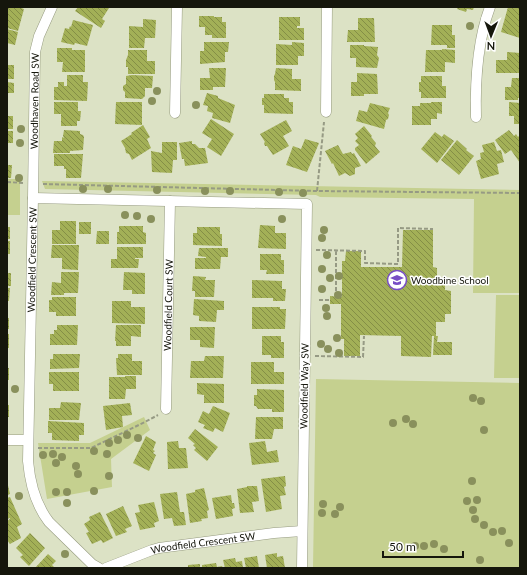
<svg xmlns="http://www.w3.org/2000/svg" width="527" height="575" font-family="Lato,sans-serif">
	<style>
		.green { fill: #c5d08f }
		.building { fill: url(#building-back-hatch) }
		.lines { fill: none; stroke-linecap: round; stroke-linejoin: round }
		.street-casing { stroke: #959a7f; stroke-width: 11 }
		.path { stroke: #969a84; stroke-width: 2; stroke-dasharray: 4 2; stroke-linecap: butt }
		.street { stroke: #fff; stroke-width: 10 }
		.tree { fill: #89905c }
		.labels { text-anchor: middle; stroke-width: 3; stroke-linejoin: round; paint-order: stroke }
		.street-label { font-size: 10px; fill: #15160c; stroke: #fff }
		.poi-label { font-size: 10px; fill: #15160c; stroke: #fff; text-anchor: start }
	</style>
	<defs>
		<pattern id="building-back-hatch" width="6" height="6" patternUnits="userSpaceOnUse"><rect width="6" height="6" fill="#a3b057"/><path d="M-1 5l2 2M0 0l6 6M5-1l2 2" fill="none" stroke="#848e46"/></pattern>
	</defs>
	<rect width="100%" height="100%" fill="#dce2c5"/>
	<!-- green -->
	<path class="green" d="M7,179H20V215H7Z
		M42,181L520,190V293H473L474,199L320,197L316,195L45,189Z
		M496,295H520V378H494Z
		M316,379L520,383V568H313Z
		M144,417L150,430L111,459L112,487L47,499L38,443H90Z"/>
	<!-- building -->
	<path class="building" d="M7,7H19L24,9L18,31L7,28Z
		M78,7H108L109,8L102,19L105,21L101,28L75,11Z
		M458,7H474L473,10L467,9L466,12L457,9Z
		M508,7H520V38L501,32Z
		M199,16H214V17H222V22H226V38H212V35H205V27H199Z
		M279,17H300V26H297V28H304V40H279Z
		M358,18H374L375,42H347L348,30H358Z
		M143,19L156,20L155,38H145L144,48H129V26L143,27Z
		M73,20L93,25L87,46L75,43L74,45L61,42L65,28L69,29L70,26L71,27Z
		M432,25H452V35H455V48H447V45H431Z
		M7,29L18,32L15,45L7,43Z
		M204,42H229L228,52H225V62L200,64V51H204Z
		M292,42L304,43V56H298V65H276V44L292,45Z
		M350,45H364V46L378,47L377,55L379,58L377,68L356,67V58H350Z
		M57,48H72V50H85V72H62L63,62H57Z
		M442,49L455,50V63L445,62V72H425L426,50H442Z
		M128,50H147V61H155V74H128V67H126V60L128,55Z
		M507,52L520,53V73H496V60H507Z
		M7,65H14V79H7Z
		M209,68H226L225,87H213V90H200V78H210Z
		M276,68L292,69V79H301V91L275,90V82L274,80V76L275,74Z
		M357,73L377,74L378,94H364V96H351V82H357Z
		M67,75H83V82H88L87,101L54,100V87H58V82H64V86H67Z
		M132,75L153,76L152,88H145V96L142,99L125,98V92L123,90V86L126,84V76Z
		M421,76H442V86H446V98H421V92H419V82H421Z
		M512,78H520V98H518V100H505V87H511Z
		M7,82L14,83V93H7Z
		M207,93L218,96V98L235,105L230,123L212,118L213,113L207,111L208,106L203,105Z
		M264,94H284V98H289V102H293V114L264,113V105H262V98H264Z
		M54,102H78V111H81L80,121H77V126H61V114H54Z
		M116,102H142V125L115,124Z
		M431,102H442V114L437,113V119H431V125H412V106H420V103H431Z
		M509,102L520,103V124H514V116H509Z
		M370,103L390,108L388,113L389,115L388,119L386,120L384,129L356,121L359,110L367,112Z
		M7,116H13V129H7Z
		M211,119L234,134L221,156L207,147L212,139L202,133Z
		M286,120L292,131L283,136L289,146L273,155L267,146H265L264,143L265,142L260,134Z
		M143,125L150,137L147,139L151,148L132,160L129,154L126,153L125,148L121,141L132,134L131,133Z
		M364,126L372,136L371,137L376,143L375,146L380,152L366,164L355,150V148L359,145L355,141L358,138L355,134Z
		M64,130L80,131V134L83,135L84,137L83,150L70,151V153H53L54,141H62V137L64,138L63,136Z
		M509,130L514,136L516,134L518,137L520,135V163L511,150L505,154L495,140Z
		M7,131H13V143H7Z
		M435,132L442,137L444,134L454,141L437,163L421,149Z
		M305,139L319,143L307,172L286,165L293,146L301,149Z
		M457,140L467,149L466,150L474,156L459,175L441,160Z
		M192,141V144H195L199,148H205L208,163L185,166L184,159H182L179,143Z
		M162,142H177V160H173L172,173L152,172L151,151L162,153Z
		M494,142L497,151L501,150L504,162L497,164L499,174L481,179L476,161L481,159L480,153L484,152L482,145Z
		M338,145L343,154L351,152L352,154L354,153L361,166L355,168V174L350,176L345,173L339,176L333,163L332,164L325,151Z
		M54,154H83L81,178H66V169H64V166H54Z
		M7,165H12L11,178H7Z
		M60,221H76V244H52V230H60Z
		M79,222H91V234H79Z
		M260,225L275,226V233H286V249L258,248Z
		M119,226H143V232L146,233V244H117V232H119Z
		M7,227H10V239H7Z
		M197,227H220V234H222V246L193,245V233H197Z
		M403,230H433V267L437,268V282H445V290L451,291V314H445V322H436V336H438L437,342H452V355H433L434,336H432L431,357L401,356V336L360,335V356H344V339H341V304H330V296L342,297V261H345L346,251H361V267H402Z
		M97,231H109V244H96Z
		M7,241H10V254H7Z
		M52,245H79L78,270L62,269V258H51Z
		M117,247H143V258H135V259H139L138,268H111V259H117Z
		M199,248H228V257H221L220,269H195V258H206V257L198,256Z
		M260,254H281V260H284V274H266L267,270H260Z
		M61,272H79L78,293H64V295H51L52,282L61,283Z
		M124,272L145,273V294H132V290H123Z
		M7,273H11V286H7Z
		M193,276L206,277L205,280H215L214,297H195V291H192Z
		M252,280L282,281V289H286L285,301H273V298H252Z
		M7,288H10L9,301H7Z
		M52,297H76V316H56V312H49V300H52Z
		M194,299L224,301V310H217L216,322L199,321V316L193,315Z
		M112,301H131V307H145V324L112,323Z
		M252,307H280V309H286L285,329H252Z
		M7,318H9V329H7Z
		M57,325H78L77,345H50V334H54V330H57Z
		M116,325H141V337L131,336V346H116V341H115Z
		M190,327H215L214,348L200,347V340H190Z
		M7,334H9V348H7Z
		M262,336H281V342H284V358H271V355H262Z
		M53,354H80L79,368L50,369V359H53Z
		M118,354H132V361H142V375H117L116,358H118Z
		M205,356H224L223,378H190L191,361H204Z
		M251,362H274V372H284V384H251Z
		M7,368H9V380H7Z
		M49,372H79V391H53V384H49Z
		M125,376H136V389H126L125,399H109V377H125Z
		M197,383L224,384V403H204V395L197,394Z
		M257,389L284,390V412H272V409H258L256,406H254V395H257Z
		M61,402L81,403L79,420H49V408H60Z
		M130,403L132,415L122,416L123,427L106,430L103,406Z
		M7,405H9V417H7Z
		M213,406L230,413L223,432L215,428L213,432L203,428L205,425L198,422L203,411L209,414Z
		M256,417H283V429H274L272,439H255Z
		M48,421L84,423V435H79V441L52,440V433H48Z
		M195,429L218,447L207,461L194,450L196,448L193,445L195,444L188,438Z
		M146,436L156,442L153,450L155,451L153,453L156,455L149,471L133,463Z
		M178,441L179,448H186L188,468L168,469L167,442Z
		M265,441L267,452L277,450L279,462L252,465L249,443Z
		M285,476L286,486L284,487L286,495L280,496L282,509L266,512L261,479Z
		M7,481L10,494L7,495Z
		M247,486H257L259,501L252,502L254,512L240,513L237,489L247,487Z
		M204,488L209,510L207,511L208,518L201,519L202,521L190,523L186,494L195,492V490Z
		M177,492L180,512H184L186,525L174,526L172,518L164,519L160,494Z
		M231,495L232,503H234L235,508L232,509L233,516L216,519L212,498Z
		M10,497L22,524L17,527L21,538L10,544L7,540V521L10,519V518L7,519V498Z
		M154,502L159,521L154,523L155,527L140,530L135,513L140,512L138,505Z
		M123,506L132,526L125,529L127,532L116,536L106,514Z
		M100,512L113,538L103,543L101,540L92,544L86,533L89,532L84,524L90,520L89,517Z
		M30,533L45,548L29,566L20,557L23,555L16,548Z
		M277,553V557L283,556L285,568H267L265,555Z
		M48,554L56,561L52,565L55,568H35Z
		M257,556L259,568H246L244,558Z
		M235,558L236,562L242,561L243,568H225L223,560Z
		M216,563L217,567L222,566L223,568H202V565Z
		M200,564V568H188V565Z"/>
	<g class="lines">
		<defs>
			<g id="street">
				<path d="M326,112L327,7"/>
				<path d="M175,113L177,7"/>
				<path d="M476,117C475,80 477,42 490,7"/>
				<path id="s1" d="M33,198L35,52L39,36L52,7"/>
				<path id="s2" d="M166,409L170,201"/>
				<path d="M7,440H28"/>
				<path id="s3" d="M99,568L92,564L49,522C35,504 30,484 28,461L33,198L307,204L302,568"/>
				<path id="s4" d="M106,568L152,550L159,548L274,533L302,531"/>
			</g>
		</defs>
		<!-- street casing -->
		<use href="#street" class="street-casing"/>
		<!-- path -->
		<path class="path" d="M7,182L23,183
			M43,184L317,191L520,193
			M317,191L324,122
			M316,250L365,251V263L398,264V228L433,229
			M336,297V250
			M319,300H330
			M315,356L363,357L364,336
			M38,448H91L145,422L158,415"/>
		<!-- street -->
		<use href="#street" class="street"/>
	</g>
	<!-- trees -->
	<g class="tree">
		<circle cx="470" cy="26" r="4"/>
		<circle cx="157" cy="91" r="4"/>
		<circle cx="152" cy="101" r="4"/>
		<circle cx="196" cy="105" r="4"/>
		<circle cx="21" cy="129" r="4"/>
		<circle cx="20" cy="143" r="4"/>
		<circle cx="19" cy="178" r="4"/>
		<circle cx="83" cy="189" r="4"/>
		<circle cx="108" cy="189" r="4"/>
		<circle cx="157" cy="190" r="4"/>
		<circle cx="205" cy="191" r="4"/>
		<circle cx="230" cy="191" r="4"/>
		<circle cx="279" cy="192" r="4"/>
		<circle cx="303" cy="193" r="4"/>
		<circle cx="125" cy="215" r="4"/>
		<circle cx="137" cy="216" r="4"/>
		<circle cx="151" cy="219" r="4"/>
		<circle cx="282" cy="219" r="4"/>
		<circle cx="324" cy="230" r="4"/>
		<circle cx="322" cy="238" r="4"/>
		<circle cx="327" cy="255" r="4"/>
		<circle cx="322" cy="269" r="4"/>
		<circle cx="339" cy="276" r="4"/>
		<circle cx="330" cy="278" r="4"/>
		<circle cx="322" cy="289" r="4"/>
		<circle cx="338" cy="295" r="4"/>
		<circle cx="326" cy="308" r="4"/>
		<circle cx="327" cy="316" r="4"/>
		<circle cx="337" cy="338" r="4"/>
		<circle cx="321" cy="344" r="4"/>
		<circle cx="328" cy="349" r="4"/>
		<circle cx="339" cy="353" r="4"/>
		<circle cx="15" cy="389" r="4"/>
		<circle cx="473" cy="398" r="4"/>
		<circle cx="481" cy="401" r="4"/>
		<circle cx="406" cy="419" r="4"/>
		<circle cx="393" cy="423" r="4"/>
		<circle cx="413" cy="424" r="4"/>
		<circle cx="484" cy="430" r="4"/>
		<circle cx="127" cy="435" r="4"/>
		<circle cx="138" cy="438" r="4"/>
		<circle cx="118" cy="440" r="4"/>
		<circle cx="109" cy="443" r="4"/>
		<circle cx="94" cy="451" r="4"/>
		<circle cx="53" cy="454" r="4"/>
		<circle cx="107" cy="454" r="4"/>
		<circle cx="43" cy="455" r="4"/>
		<circle cx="62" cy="457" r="4"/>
		<circle cx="56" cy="463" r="4"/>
		<circle cx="76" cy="466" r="4"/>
		<circle cx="78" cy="474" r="4"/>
		<circle cx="109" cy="476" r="4"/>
		<circle cx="472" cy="481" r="4"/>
		<circle cx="94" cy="491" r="4"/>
		<circle cx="56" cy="492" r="4"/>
		<circle cx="67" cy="492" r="4"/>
		<circle cx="19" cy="496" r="4"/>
		<circle cx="477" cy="500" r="4"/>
		<circle cx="467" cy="501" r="4"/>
		<circle cx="67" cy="503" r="4"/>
		<circle cx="323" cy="504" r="4"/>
		<circle cx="340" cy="507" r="4"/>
		<circle cx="473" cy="510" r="4"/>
		<circle cx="322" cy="513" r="4"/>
		<circle cx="335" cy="514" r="4"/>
		<circle cx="475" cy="519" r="4"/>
		<circle cx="484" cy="525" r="4"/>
		<circle cx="502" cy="531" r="4"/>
		<circle cx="493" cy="532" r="4"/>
		<circle cx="509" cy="543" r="4"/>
		<circle cx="434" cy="544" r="4"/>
		<circle cx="415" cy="546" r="4"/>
		<circle cx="424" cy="546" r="4"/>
		<circle cx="444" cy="549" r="4"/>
		<circle cx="65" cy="554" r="4"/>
		<circle cx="480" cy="560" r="4"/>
	</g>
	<!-- icons -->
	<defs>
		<symbol id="school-ring" viewBox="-11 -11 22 22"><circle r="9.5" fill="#fff" stroke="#784dc5" stroke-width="1.5"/><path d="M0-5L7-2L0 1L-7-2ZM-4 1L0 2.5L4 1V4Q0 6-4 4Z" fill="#784dc5"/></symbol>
	</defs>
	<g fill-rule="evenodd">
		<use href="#school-ring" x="386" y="269" width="22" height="22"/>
	</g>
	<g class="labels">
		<!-- street labels -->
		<g class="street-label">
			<text dy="4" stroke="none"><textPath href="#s1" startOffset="97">Woodhaven Road SW</textPath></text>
			<text dy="4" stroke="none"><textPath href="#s3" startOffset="335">Woodfield Crescent SW</textPath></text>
			<text dy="4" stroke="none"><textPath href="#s2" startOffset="104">Woodfield Court SW</textPath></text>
			<text transform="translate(304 386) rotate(-89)" y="4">Woodfield Way SW</text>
			<text dy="4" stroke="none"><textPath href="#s4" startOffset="101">Woodfield Crescent SW</textPath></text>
		</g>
		<!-- poi labels -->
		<g class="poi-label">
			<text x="411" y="284">Woodbine School</text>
		</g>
	</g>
	<!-- border -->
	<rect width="527" height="575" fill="none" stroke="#15160c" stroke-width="16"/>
	<!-- north arrow -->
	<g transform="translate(491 36) rotate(181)" stroke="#ffffff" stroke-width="3" paint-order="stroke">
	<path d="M0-3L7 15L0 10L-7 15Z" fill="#15160c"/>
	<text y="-6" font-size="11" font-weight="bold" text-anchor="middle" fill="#15160c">N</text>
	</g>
	<!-- scale -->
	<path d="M383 551v6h80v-6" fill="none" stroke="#15160c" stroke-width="2"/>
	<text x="389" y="551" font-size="12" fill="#15160c" stroke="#ffffff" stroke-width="3" paint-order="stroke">50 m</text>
</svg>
